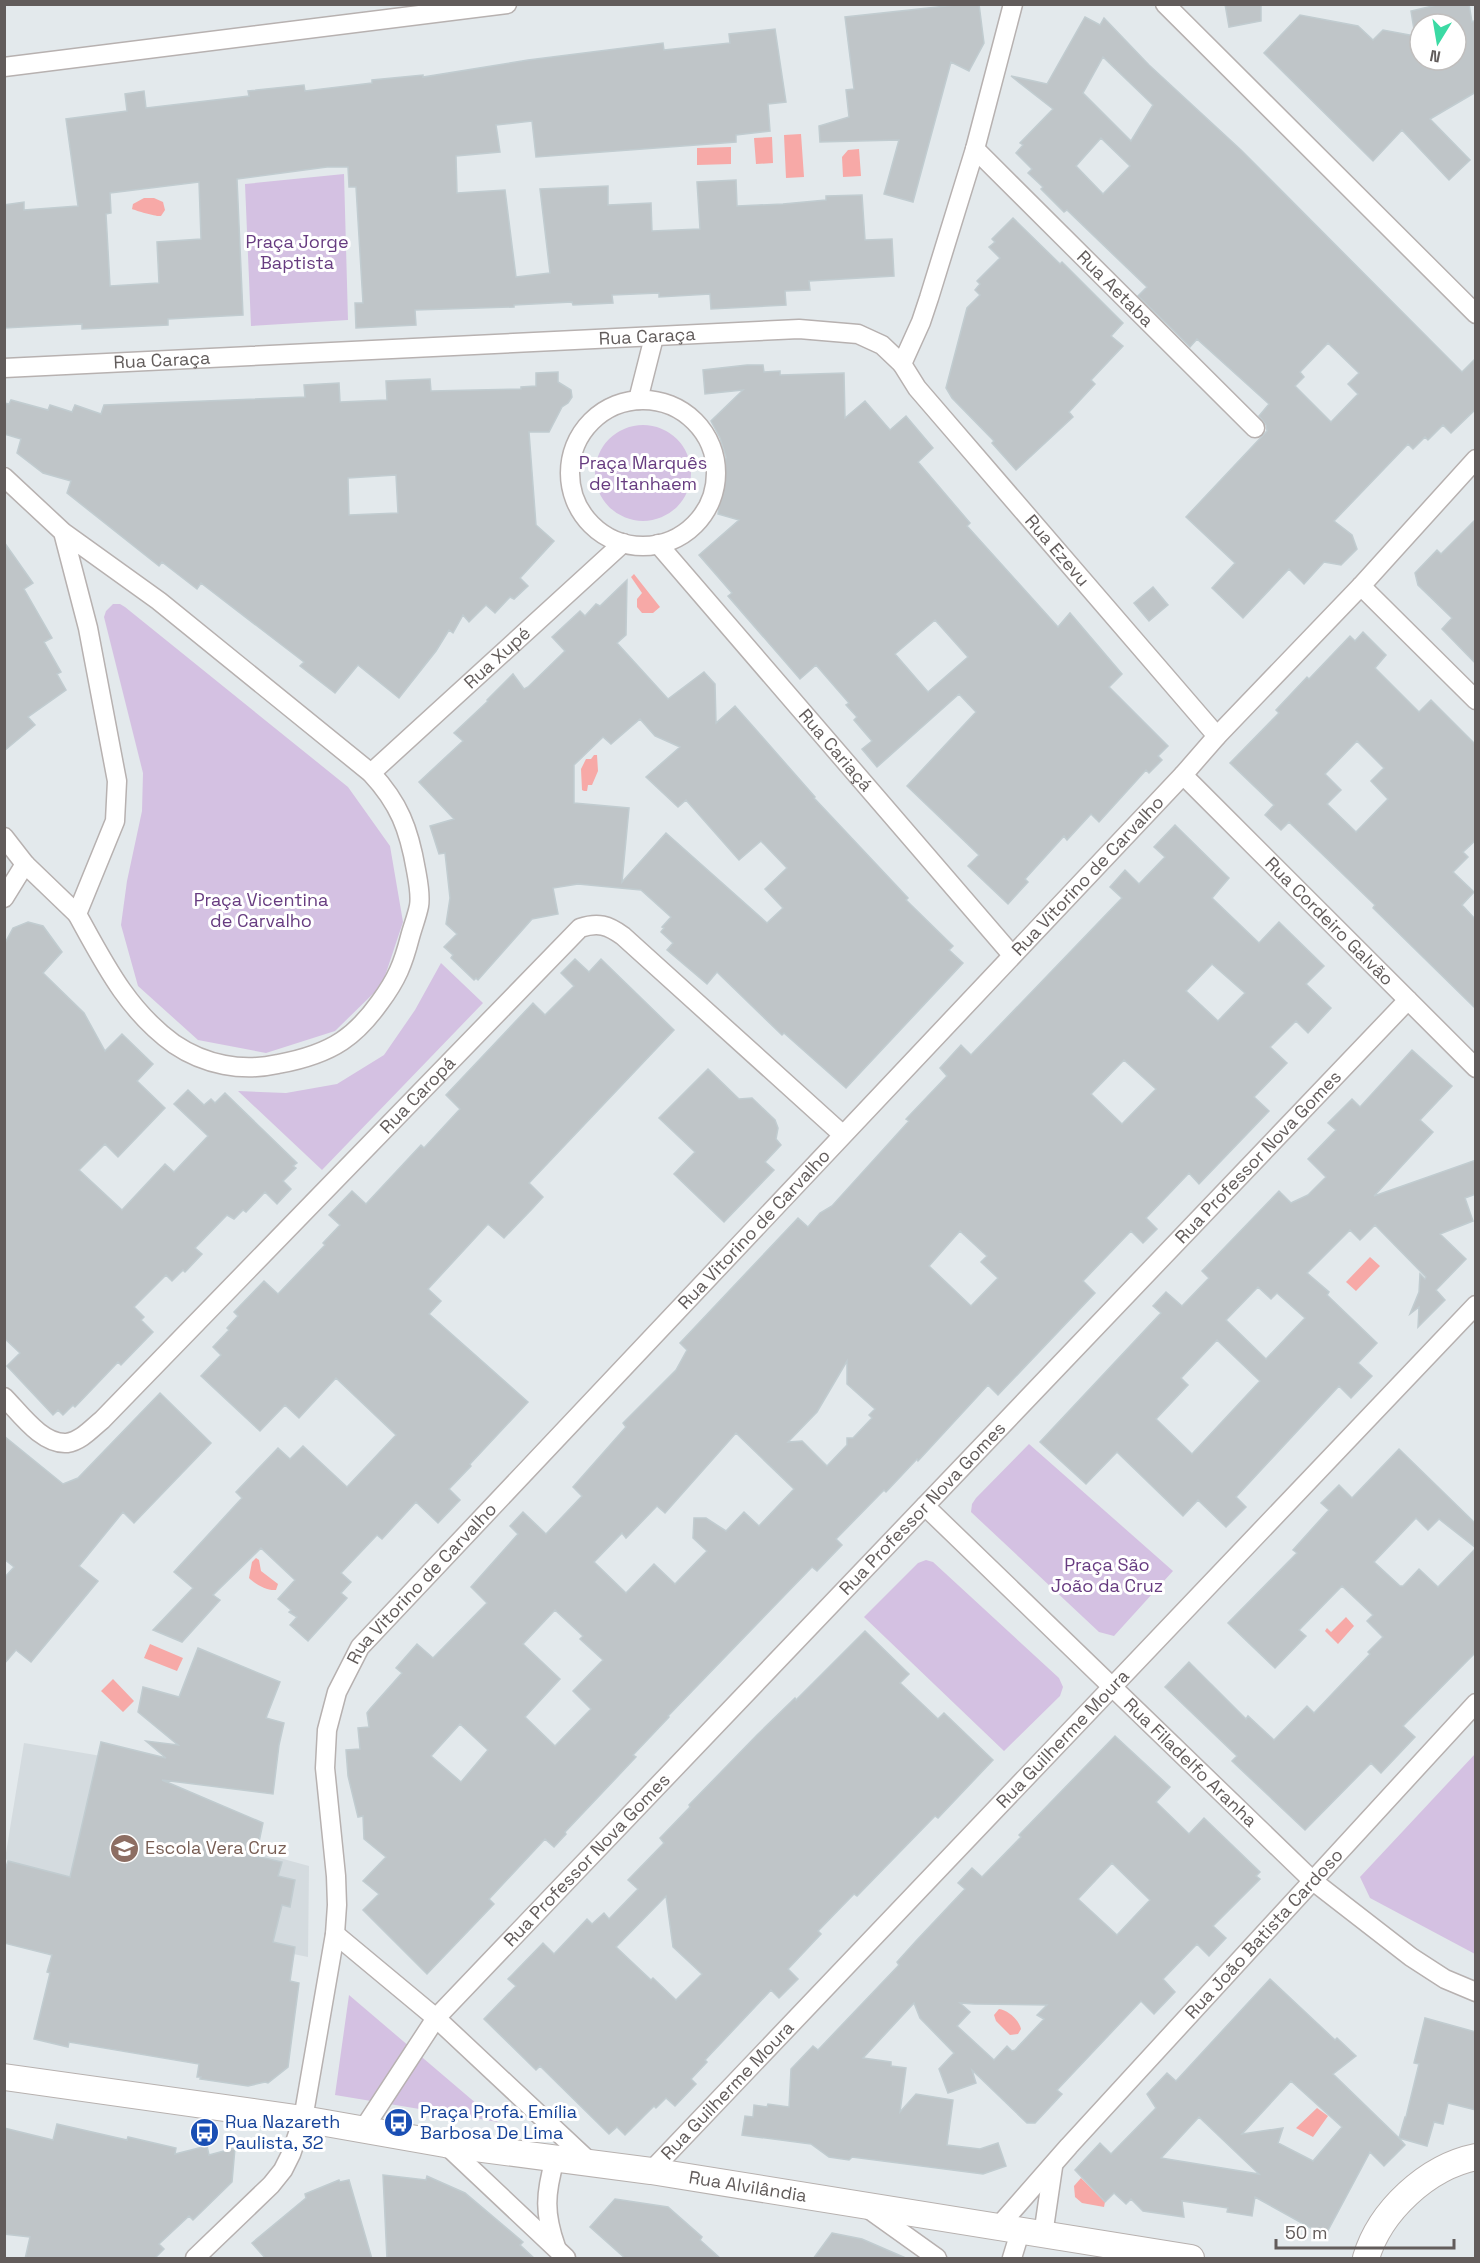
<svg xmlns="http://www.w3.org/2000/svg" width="1480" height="2263" font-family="'Space Grotesk',sans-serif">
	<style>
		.education { fill: #d4dbdf }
		.green { fill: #d4c1e2 }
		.water { fill: #f7a9a7 }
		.building { fill: #bfc5c8; stroke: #c1ccd0; stroke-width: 1.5; fill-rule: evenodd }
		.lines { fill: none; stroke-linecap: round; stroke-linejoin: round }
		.street-casing { stroke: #b7b1b0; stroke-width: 21 }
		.secondary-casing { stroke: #b7b1af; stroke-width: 28 }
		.street { stroke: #fff; stroke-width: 18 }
		.secondary { stroke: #fff; stroke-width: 26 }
		.labels { text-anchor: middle; stroke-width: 6; stroke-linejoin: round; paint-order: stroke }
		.park-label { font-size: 18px; fill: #673c80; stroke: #fff }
		.street-label { font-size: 18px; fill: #625c5b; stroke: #fff }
		.education-label { font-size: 18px; fill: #785e54; stroke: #fff; text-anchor: start }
		.transit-label { font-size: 18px; fill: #164399; stroke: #fff; text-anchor: start }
	</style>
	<rect width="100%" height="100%" fill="#e3e9ec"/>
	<!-- education -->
	<path class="education" d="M24,1743L143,1763L224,1843L309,1866L308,1957L204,1936L90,1896L5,1859Z"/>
	<!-- green -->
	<path class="green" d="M344,174L348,320L251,326L245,184Z
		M595 473a48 48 0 1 1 96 0a48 48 0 1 1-96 0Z
		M113,604H120L125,607L348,787L390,846L403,922L382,985L335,1031L266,1053L198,1040L138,986L121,925L127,881L142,811L143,773L104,617L106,611Z
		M441,963L483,1003L322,1170L238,1091L286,1093L337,1084L384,1055L415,1010Z
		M1029,1444L1173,1571L1114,1636L1099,1632L971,1512L972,1504L976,1498Z
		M926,1560L933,1562L1059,1678L1063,1687L1060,1696L1004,1751L864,1617L918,1563Z
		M1475,1754V1954L1370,1898L1360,1877Z
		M349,1995L498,2122L335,2095Z"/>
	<!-- water -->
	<path class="water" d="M801,134L804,177L786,178L784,135Z
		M772,137L773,163L756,164L754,138Z
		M731,147V164L697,165V148Z
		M859,149L861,176L843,177L842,157L848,150Z
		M144,198H154L163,202L165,210L161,216C157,217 137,211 132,209L133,204Z
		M634,574L660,607L653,613H642L637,607V599L642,593L631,577Z
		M594,755H597L598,771L592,785H588L587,791H584L582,790L581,769L586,759H591Z
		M1370,1257L1380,1266L1356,1291L1346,1282Z
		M256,1558L259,1560L261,1571L278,1584L276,1590C267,1591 255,1584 249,1578L252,1562Z
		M1346,1617L1354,1626L1338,1644L1325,1631L1327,1628L1331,1632Z
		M150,1644L183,1658L177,1671L144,1658Z
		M113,1679L134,1701L123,1712L101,1691Z
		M999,2009C1008,2010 1019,2020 1021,2029L1018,2034L1010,2035L996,2021L994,2015Z
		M1317,2108L1328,2116L1313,2137L1296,2128Z
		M1081,2178L1105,2202L1104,2207L1082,2203L1075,2197L1074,2186Z"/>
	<!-- building -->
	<path class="building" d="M965,4H979L984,43L969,71L951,62L913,202L884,194L899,140L820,142L819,126L849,117L846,90L854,89L845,17Z
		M1225,4H1261V21L1229,27Z
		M1441,4H1469L1472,22L1476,20V92L1430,119L1470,160L1449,180L1402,130L1373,161L1264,53L1300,15L1358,26L1373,40L1383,30L1415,36L1411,11ZM1420,24H1456V60H1420Z
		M1085,17L1100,25L1104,18L1149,65L1241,150L1462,372L1476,358V409L1451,433L1443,425L1428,440L1425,437L1413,449L1408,444L1334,521L1352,535L1357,549L1341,565L1324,562L1304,584L1289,569L1243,618L1212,588L1235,563L1186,517L1267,431L1266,425L1259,416L1269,404L1197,339L1190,347L1170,327L1138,296L1147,287L1067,210L1064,212L1041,189L1043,187L1028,173L1032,169L1016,153L1023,145L1020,143L1053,109L1011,76L1047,84ZM1103,57L1153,105L1131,141L1083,93ZM1101,138L1130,166L1103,194L1076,166ZM1328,343L1359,373L1348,384L1358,394L1331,422L1295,386L1304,377L1300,372Z
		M775,29L786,102L768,104L770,131L736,135V142L536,157L532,121L496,125L500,152L456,156L457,193L505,190L516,277L550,273L540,189L608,186V205L651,203L652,231L700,229L697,182L736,180L737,206L783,204L826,200V196L862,195L865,240L892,239L894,276L809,281L810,290L785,291L786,305L711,309L710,294L659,297V293L612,295L613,303L573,305L572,302L514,305V307L415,310L416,325L356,328L355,303H363L356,187H349L348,167H327L237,179L243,315L168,319V325L82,329V324L4,328V205L24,202V210L78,206L66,119L127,111L125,94L144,91L146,108L249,96L248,91L304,85L305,91L372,83V80L423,75V77L528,60L663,43L664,50L730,43L729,34ZM199,182L201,239L157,242L159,283L110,286L106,214L111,213L110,193Z
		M1013,218L1060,264L1062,262L1123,323L1111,336L1123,346L1091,380L1095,384L1069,412L1073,417L1016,470L992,443L994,441L952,398L946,388L967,308L980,295L975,290L980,284L977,281L1000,258L989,247L995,242L992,239Z
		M747,365H763L764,372L780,371V375L844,373L845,418L865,401L890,430L906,416L933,448L918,462L970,523L967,526L1058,627L1070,613L1122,674L1109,687L1168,746L1158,756L1162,760L1149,773L1146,770L1099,822L1091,814L1067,840L1064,836L1025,879L1028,882L1008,904L968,866L979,855L907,786L976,712L959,694L877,767L862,749L872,741L854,720L857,717L846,705L849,703L816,665L800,679L728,596L732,593L699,555L739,520L718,514L726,457L720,438L711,421L743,390L705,394L703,370ZM935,620L968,657L928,692L895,654Z
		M558,372V382L571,390L572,397L568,403L562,407L549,432H529L536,525L554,541L520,578L528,586L514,599L510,597L495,613L486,605L469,622L463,615L453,633L449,630L436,651L399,698L358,665L335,693L300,666L304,662L201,583L197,589L162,562L159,566L67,493L71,481L43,473L17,453L21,439L4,434V403L9,404L11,400L48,410L50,405L72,412L75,405L101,414L104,405L305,397L304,385L339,383L340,402L387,400L386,381L430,379L431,391L521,389V387L536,386V373ZM396,475L398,513L349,515L348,478Z
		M1476,519V664L1442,629L1452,618L1418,585L1415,573L1437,550L1441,554Z
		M4,542L33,583L24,589L52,638L44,642L61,672L57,674L66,690L28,717L35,725L4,751Z
		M627,580L626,635L617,643L668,699L704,672L715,684L716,723L735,706L815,797L814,798L908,898L906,900L953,946L949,950L963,963L846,1088L784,1033L782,1035L717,972L707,984L667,950L673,943L661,932L664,928L662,927L671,917L641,890L578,884L553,888L558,914L532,919L478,980L476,978L474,980L451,958L453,955L444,947L457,934L446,924L450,898L445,853L439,854L430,826L454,819L419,782L463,741L454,733L488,701L487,700L513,674L524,689L528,687L565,651L552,637L580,611L585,616L596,604L600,606ZM640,719L655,736L680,747L646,777L678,807L686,800L739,860L761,841L787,868L765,889L783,908L767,923L666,833L622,882L629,808L574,803V765L603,737L611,744Z
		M1153,587L1168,605L1149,621L1134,603Z
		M1363,632L1386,655L1375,668L1419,712L1431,700L1476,745V840L1463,852L1468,857L1453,872L1474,892L1462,905L1476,920V1009L1373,908L1375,905L1289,822L1281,830L1265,815L1274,805L1230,763L1279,713L1276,710L1307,677L1309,679L1350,636L1355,641ZM1357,741L1384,768L1371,781L1388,799L1356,832L1327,804L1341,790L1325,774Z
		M1175,825L1229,878L1212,898L1259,943L1279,922L1324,966L1306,984L1331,1008L1308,1033L1296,1021L1270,1047L1287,1063L1254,1097L1269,1111L1199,1184L1189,1173L1146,1218L1157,1229L1143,1243L1131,1231L1083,1281L1095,1293L998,1395L988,1385L918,1461L917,1459L886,1492L884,1490L836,1539L842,1545L817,1571L812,1567L668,1716L669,1717L633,1755L636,1757L565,1832L566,1834L554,1847L545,1839L489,1899L494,1904L427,1974L363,1910L379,1894L363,1881L386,1857L364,1839L363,1816L358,1817L348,1776L346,1750L360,1749L358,1728L369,1727L367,1713L370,1709L402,1673L396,1668L417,1644L433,1658L487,1603L471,1587L518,1534L510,1526L523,1512L546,1534L582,1496L573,1487L626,1427L623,1423L676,1370L687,1350L680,1343L798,1218L808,1227L820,1213L832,1206L909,1121L906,1119L947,1076L940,1068L961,1045L971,1055L1122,898L1110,887L1125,870L1139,884L1165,857L1154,847ZM1212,964L1245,993L1218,1021L1186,991ZM1124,1060L1156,1089L1122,1124L1091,1094ZM960,1231L987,1256L981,1262L998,1278L971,1306L929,1266ZM847,1361V1384L875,1409L869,1415L872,1418L853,1438H847V1445L827,1466L802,1441L788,1442L817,1412ZM736,1433L794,1489L759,1526L744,1512L726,1531L706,1518H694L693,1538L707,1551L675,1584L654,1564L626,1593L594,1562L622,1533L626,1538L657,1506L665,1513ZM555,1610L583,1636L580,1639L603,1660L573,1691L591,1709L555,1746L525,1717L560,1679L523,1644ZM460,1724L488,1750L461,1782L431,1756Z
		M28,922L43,926L62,952L43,973L84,1013L105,1051L122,1034L153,1064L137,1081L165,1108L118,1157L105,1144L79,1170L122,1210L165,1164L174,1172L208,1136L174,1104L188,1090L204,1105L211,1099L215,1103L225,1093L297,1163L293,1166L296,1168L283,1181L291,1189L277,1204L265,1192L246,1212L243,1210L234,1219L227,1215L195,1248L202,1254L185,1272L183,1270L172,1281L166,1275L134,1307L144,1317L141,1320L153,1332L121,1365L118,1362L75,1407L73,1405L63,1415L58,1410L53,1415L7,1366L20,1353L4,1338V945L13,928Z
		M575,959L589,972L601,959L674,1030L529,1183L543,1197L532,1209L504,1238L488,1224L428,1289L441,1301L429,1314L528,1402L470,1464L471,1466L449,1489L460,1500L438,1523L416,1502L382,1539L377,1535L341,1573L351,1582L341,1593L347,1598L308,1641L290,1625L297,1617L289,1612L291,1610L278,1599L295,1580L261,1548L213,1595L220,1600L182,1642L153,1630L193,1588L174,1572L242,1498L236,1492L278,1448L290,1459L303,1446L347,1487L396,1435L336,1378L299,1418L285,1405L260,1431L201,1376L221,1355L213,1347L229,1330L227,1328L238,1316L234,1312L264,1281L278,1294L325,1245L323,1243L340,1225L329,1215L352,1191L366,1204L421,1145L424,1148L460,1109L446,1095L533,1003L545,1015L574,986L561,973Z
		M1412,1050L1452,1086L1420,1120L1433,1132L1374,1196L1476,1160V1194L1465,1198L1473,1221L1440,1234L1466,1259L1436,1290L1445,1300L1418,1327L1419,1307L1410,1314L1419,1292L1420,1274L1425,1279L1426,1277L1375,1225L1360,1240L1350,1230L1307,1273L1329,1292L1327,1295L1377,1343L1358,1363L1372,1376L1351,1398L1339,1386L1236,1497L1246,1507L1226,1527L1198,1500L1183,1516L1117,1452L1086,1484L1040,1442L1161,1313L1153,1306L1166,1292L1182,1306L1209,1278L1202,1271L1279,1191L1291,1203L1308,1195L1326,1177L1308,1159L1336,1130L1328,1123L1352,1099L1360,1107ZM1258,1287L1271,1299L1277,1293L1305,1318L1266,1359L1226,1320ZM1217,1340L1260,1381L1192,1454L1156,1419L1188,1385L1181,1378Z
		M708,1069L739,1099L752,1098L775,1120L778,1128L776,1139L781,1145L765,1162L774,1170L724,1222L674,1174L695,1152L659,1118Z
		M160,1393L211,1443L134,1523L123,1512L79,1566L98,1581L31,1662L16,1650L4,1664V1578L14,1567L4,1559V1436L63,1484L78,1478Z
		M1399,1449L1476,1524V1548L1439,1519L1428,1530L1416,1518L1374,1562L1400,1586H1403L1419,1569L1438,1587L1476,1548V1652L1403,1726L1415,1737L1381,1773L1371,1763L1305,1830L1232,1761L1237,1756L1165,1687L1189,1662L1246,1719L1248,1716L1274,1740L1307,1706L1314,1713L1370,1654L1368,1652L1383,1637L1367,1621L1373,1615L1342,1586L1299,1630L1306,1636L1275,1668L1228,1623L1297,1553L1293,1550L1329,1510L1321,1503L1339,1485L1352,1498Z
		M865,1631L909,1674L900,1683L938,1719L944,1713L993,1760L938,1818L935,1816L857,1896L854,1894L818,1931L821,1934L788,1969L798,1979L779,1998L771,1990L705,2060L707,2062L691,2079L696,2084L675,2106L666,2098L656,2108L654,2106L625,2135L617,2127L609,2134L540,2066L536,2070L484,2019L516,1986L508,1979L543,1943L554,1954L587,1919L592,1924L604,1913L609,1919L638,1889L628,1880L664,1843L660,1838L690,1807L689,1805L757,1735L795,1698L796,1700ZM666,1896L673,1947L702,1974L676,2000L653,1978L651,1980L616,1947Z
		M198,1648L280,1682L266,1718L284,1723L279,1745L273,1794L162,1780L263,1823L256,1856L282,1862L278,1876L295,1880L290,1907L282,1905L273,1942L295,1947L290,1981L299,1983L288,2067L268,2083L265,2082L248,2086L200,2079L201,2077H197L199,2064L69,2042L68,2047L34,2039L50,1973L47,1972L52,1955L4,1943V1873L8,1861L70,1877L101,1742L166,1758L146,1741L178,1745L138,1712L143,1687L179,1697Z
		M1115,1736L1170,1787L1156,1802L1189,1834L1204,1818L1260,1872L1256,1876L1260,1879L1213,1926L1226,1938L1209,1956L1197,1944L1163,1979L1175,1992L1154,2014L1141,2001L1057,2090L1062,2094L1035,2123H1027L972,2070L976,2083L948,2093L939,2069L954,2053L920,2018L914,2003L863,2058L891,2062V2066L906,2068L900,2112L916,2094L953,2100L947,2145L980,2149L998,2143L1006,2166L983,2174L852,2157L849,2160L829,2157L811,2144L742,2135L745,2116L753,2117L754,2105L767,2107L768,2104L789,2107L791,2069L813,2046L818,2050L899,1965L897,1962L916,1941L965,1889L958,1883L972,1868L982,1877L1021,1837L1019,1835ZM1112,1863L1150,1900L1117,1935L1078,1899ZM960,2003L974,2004L1047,2005L1037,2015L1044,2019L1015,2050L1012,2051L1007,2046L994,2060L957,2026L970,2012Z
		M1270,1979L1335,2040L1337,2038L1356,2056L1333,2074L1399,2138L1405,2117H1406L1419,2064L1414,2063L1425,2018L1476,2032V2110L1448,2103L1443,2124L1434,2122L1427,2146L1399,2138L1405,2145L1384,2166L1370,2152L1325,2236L1255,2197L1252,2216L1227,2212L1228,2208L1182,2201L1184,2217L1143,2211L1131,2199L1126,2204L1114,2193L1105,2202L1075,2170L1100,2143L1111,2154L1156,2108L1147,2094L1167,2073L1176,2081ZM1291,2081L1342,2127L1313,2161L1278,2143L1283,2128L1242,2134ZM1199,2117L1220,2137L1259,2174L1161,2158Z
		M57,2124L127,2140L128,2137L176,2148L175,2154L207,2146L209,2155L235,2148L232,2182L193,2220L189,2216L159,2244L164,2249L154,2259H25L30,2237L4,2234V2128L53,2140Z
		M383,2175L426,2180L427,2176L465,2193L523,2242L520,2245L535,2259H387Z
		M339,2180L340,2182L349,2180L372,2259H266L252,2243L306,2198L305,2194Z
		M615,2199L668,2207L702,2237L700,2240L721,2259H626L590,2227Z
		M832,2233L862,2239L908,2259H813Z"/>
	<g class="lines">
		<defs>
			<g id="street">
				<path d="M1165,4L1476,314"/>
				<path d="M4,67L507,4"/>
				<path id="s1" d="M975,149L1255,428"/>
				<path id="s2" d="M902,364L917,388L1217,736"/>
				<path id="s3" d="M4,368L799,329L858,334L882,345L902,364L921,322L929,298L975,149L1013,4"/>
				<path d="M638,400L654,337"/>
				<circle cx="643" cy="473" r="73"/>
				<path d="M4,477L63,532L159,601L371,773C399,803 409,829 416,870C418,881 421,895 419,906C417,916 413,926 410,937C403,964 397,979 380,1002C370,1016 357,1031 342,1041C324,1053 300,1060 278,1064C242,1072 205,1065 174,1044C127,1010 104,963 77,914L115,821L117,781L88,628L63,532"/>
				<path id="s4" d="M658,544L1012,955"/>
				<path d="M1361,586L1476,700"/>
				<path id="s5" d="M371,773L623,543"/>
				<path id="s6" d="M1183,775L1476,1068"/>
				<path d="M4,837L25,864L77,914"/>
				<path d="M4,898L25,864"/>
				<path id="s7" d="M4,1397C20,1413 42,1445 67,1443C81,1441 92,1428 102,1420L580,928C598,922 608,925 623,936L842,1134"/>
				<path id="s8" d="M925,1506L1313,1881L1411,1957L1445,1979L1476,1992"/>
				<path d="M335,1934L436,2018L592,2164"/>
				<path id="s9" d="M364,2128L436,2018L1408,1000"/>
				<path d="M445,2144L566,2258"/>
				<path d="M555,2159C545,2194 544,2213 556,2247"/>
				<path id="s10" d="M651,2171L1476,1305"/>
				<path d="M867,2208L937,2258"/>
				<path id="s11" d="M998,2227L1069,2146L1476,1703"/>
				<path d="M1043,2235L1053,2167"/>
				<path id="s12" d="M195,2258L271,2185L283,2170L291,2154L303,2119L335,1934L337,1905L336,1876L325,1768L327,1730L337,1692L360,1647L1183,775L1217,736L1361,586L1476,459"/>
				<path d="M1012,2258L1020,2232"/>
			</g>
			<g id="secondary">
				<path id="s13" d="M4,2077L303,2119L445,2144L651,2171L1191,2258"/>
				<path d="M1366,2258C1380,2211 1427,2167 1476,2157"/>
			</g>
		</defs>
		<!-- street casing -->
		<use href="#street" class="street-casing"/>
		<!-- secondary casing -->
		<use href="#secondary" class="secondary-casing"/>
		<!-- street -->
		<use href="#street" class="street"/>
		<!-- secondary -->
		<use href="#secondary" class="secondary"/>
	</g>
	<!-- icons -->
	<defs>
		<symbol id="school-disc" viewBox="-11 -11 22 22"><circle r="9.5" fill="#8d6e63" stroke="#fff"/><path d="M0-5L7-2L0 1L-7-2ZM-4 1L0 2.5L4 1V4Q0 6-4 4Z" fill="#fff"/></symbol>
		<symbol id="bus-disc" viewBox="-11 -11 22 22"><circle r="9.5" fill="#1a4fb4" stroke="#fff"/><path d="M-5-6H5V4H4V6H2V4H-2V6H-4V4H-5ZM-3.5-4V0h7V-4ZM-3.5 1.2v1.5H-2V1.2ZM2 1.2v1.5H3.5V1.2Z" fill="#fff"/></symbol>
	</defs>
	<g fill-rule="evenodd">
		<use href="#school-disc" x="108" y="1832" width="33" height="33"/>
		<use href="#bus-disc" x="382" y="2106" width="33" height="33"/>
		<use href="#bus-disc" x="188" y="2116" width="33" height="33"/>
	</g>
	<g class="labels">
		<!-- park labels -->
		<g class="park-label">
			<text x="297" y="248">Praça Jorge<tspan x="297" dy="21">Baptista</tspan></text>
			<text x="643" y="469">Praça Marquês<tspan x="643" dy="21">de Itanhaem</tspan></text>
			<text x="261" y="906">Praça Vicentina<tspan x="261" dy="21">de Carvalho</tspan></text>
			<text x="1107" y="1571">Praça São<tspan x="1107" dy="21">João da Cruz</tspan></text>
		</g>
		<!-- street labels -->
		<g class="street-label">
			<text dy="6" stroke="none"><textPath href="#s1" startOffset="198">Rua Aetaba</textPath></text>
			<text dy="6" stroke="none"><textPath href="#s3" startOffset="644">Rua Caraça</textPath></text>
			<text dy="6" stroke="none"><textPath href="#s3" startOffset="158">Rua Caraça</textPath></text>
			<text dy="6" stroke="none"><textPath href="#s2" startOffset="243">Rua Ezevu</textPath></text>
			<text dy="6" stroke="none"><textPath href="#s5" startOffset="171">Rua Xupé</textPath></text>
			<text dy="6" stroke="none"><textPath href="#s4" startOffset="272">Rua Cariaçá</textPath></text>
			<text dy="6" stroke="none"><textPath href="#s12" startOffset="1722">Rua Vitorino de Carvalho</textPath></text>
			<text dy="6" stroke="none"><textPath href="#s6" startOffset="207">Rua Cordeiro Galvão</textPath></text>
			<text dy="6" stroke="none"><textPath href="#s7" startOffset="576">Rua Caropá</textPath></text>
			<text dy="6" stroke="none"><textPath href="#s9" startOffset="1322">Rua Professor Nova Gomes</textPath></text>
			<text dy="6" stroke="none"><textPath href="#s12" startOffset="1236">Rua Vitorino de Carvalho</textPath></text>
			<text dy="6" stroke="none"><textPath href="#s9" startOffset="836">Rua Professor Nova Gomes</textPath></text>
			<text dy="6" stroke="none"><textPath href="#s12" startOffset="750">Rua Vitorino de Carvalho</textPath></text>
			<text dy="6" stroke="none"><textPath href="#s10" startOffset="597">Rua Guilherme Moura</textPath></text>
			<text dy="6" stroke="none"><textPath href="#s8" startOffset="369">Rua Filadelfo Aranha</textPath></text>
			<text dy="6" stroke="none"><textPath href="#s9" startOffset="350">Rua Professor Nova Gomes</textPath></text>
			<text dy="6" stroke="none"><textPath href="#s11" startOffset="396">Rua João Batista Cardoso</textPath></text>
			<text dy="6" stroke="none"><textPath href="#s10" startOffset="111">Rua Guilherme Moura</textPath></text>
			<text dy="6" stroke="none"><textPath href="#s13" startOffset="752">Rua Alvilândia</textPath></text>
		</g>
		<!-- education labels -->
		<g class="education-label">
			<text x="145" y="1854">Escola Vera Cruz</text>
		</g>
		<!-- transit labels -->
		<g class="transit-label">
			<text x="420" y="2118">Praça Profa. Emília<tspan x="420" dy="21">Barbosa De Lima</tspan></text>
			<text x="225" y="2128">Rua Nazareth<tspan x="225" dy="21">Paulista, 32</tspan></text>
		</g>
	</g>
	<!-- border -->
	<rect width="1480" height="2263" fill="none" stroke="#625c5b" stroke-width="12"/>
	<!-- north arrow -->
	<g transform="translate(1438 42) rotate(191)"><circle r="28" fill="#ffffff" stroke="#c0bebd" stroke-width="1.5"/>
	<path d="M0-4.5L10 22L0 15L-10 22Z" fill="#3bdaa4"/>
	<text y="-9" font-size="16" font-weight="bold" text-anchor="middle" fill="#625c5b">N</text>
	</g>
	<!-- scale -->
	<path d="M1276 2239v9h178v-9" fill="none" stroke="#625c5b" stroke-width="3"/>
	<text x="1285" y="2239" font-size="18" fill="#625c5b" stroke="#ffffff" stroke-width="4.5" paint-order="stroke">50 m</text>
</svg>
